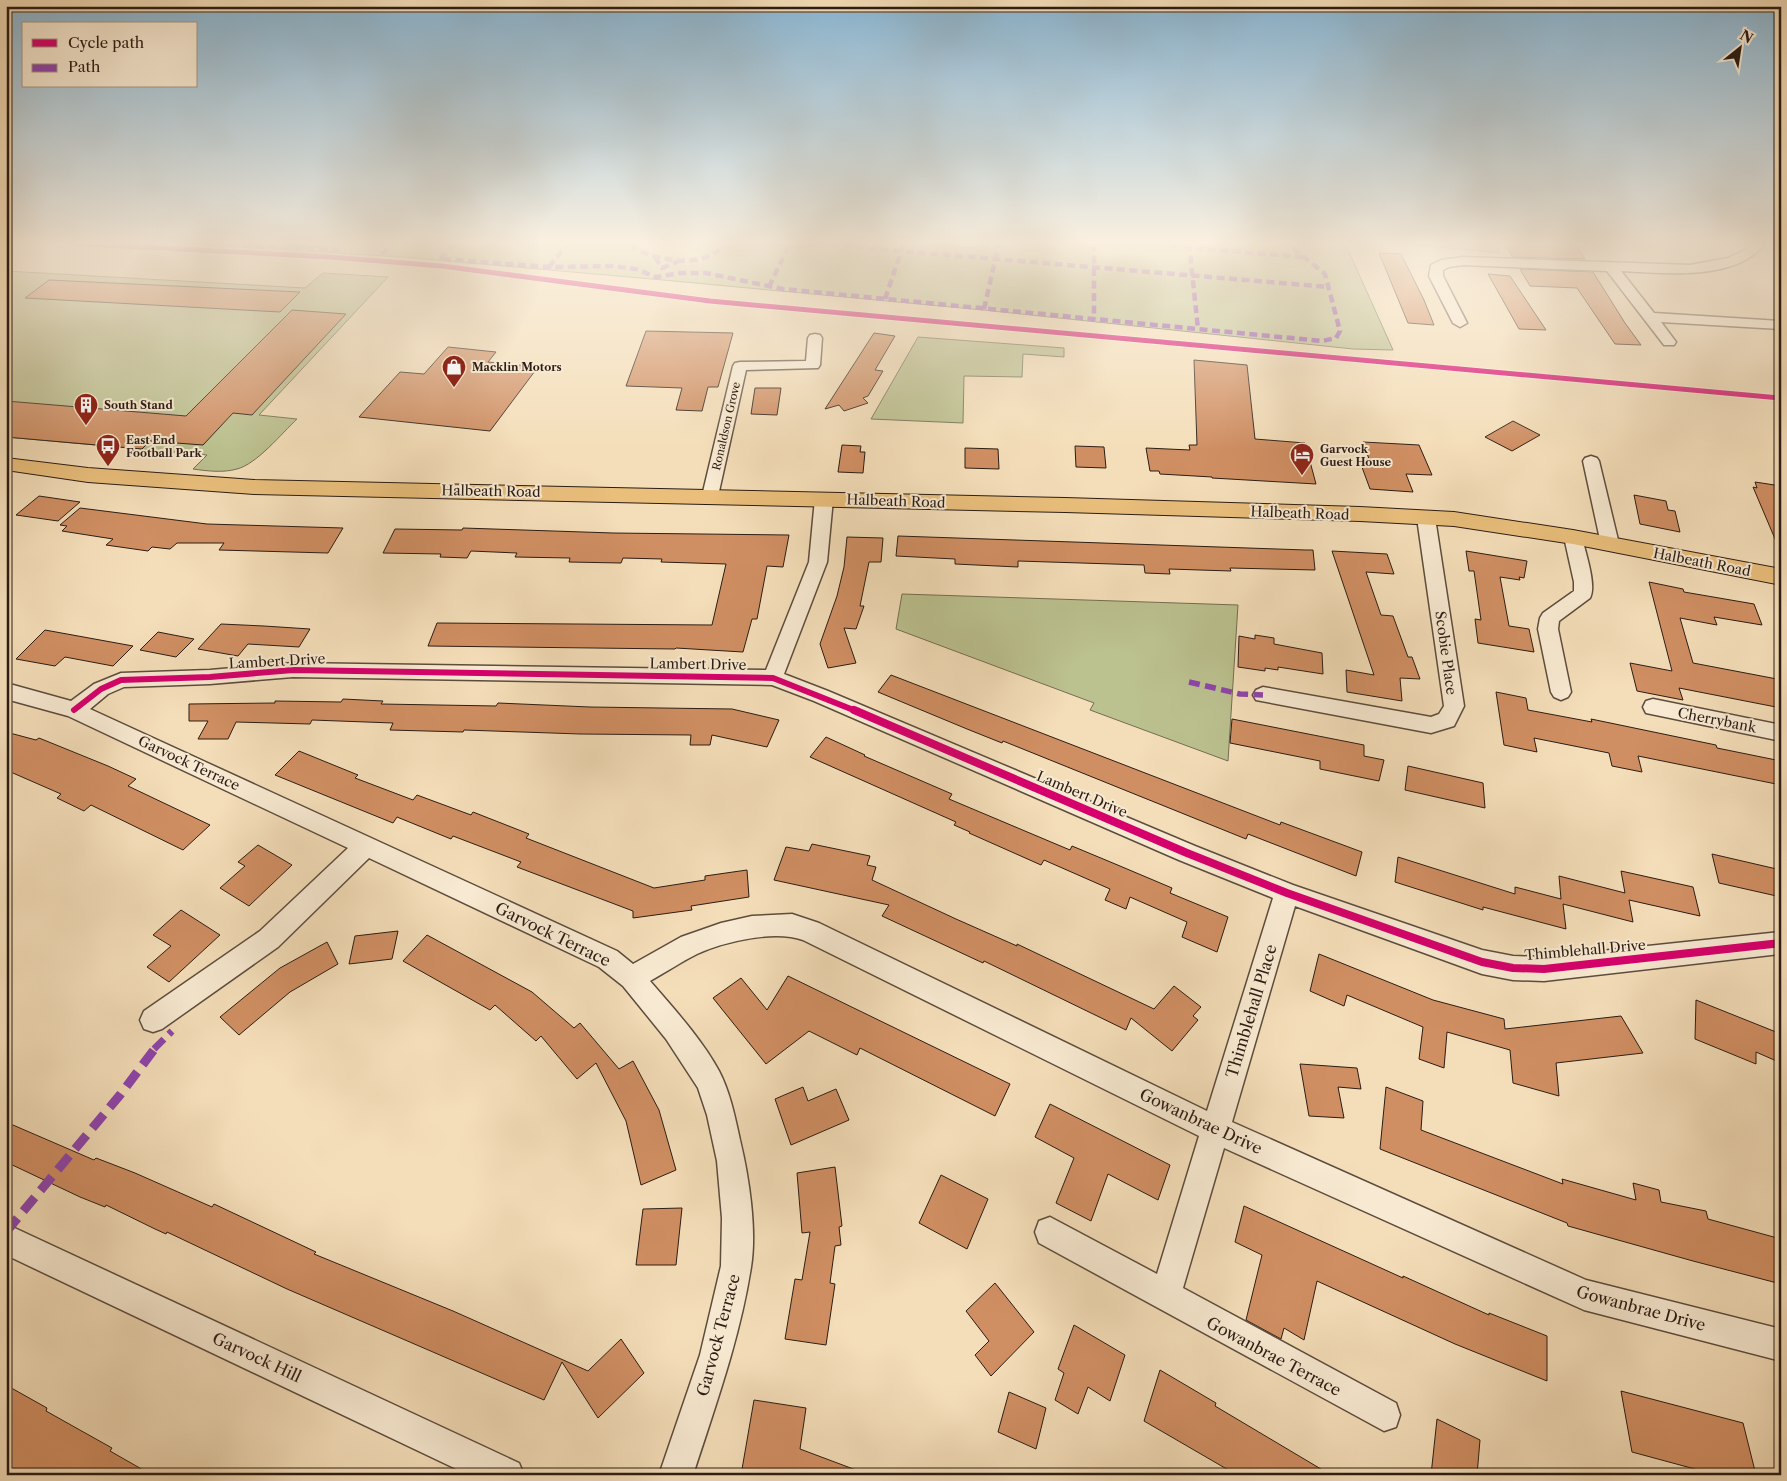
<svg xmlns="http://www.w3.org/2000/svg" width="1787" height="1481" font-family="'Libre Caslon Text',serif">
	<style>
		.green { fill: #bbc18f; stroke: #736e52 }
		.building { fill: #d08f63; stroke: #2b1c14 }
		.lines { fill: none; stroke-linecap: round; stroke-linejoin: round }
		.minor-casing { stroke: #5d4c3d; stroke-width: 3 }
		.primary-casing { stroke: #2b1c14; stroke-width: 2 }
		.minor { fill: #f8ead2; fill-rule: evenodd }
		.primary { fill: #eabf7c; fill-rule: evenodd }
		.quiet-far3 { stroke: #8e44ad; stroke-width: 4.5; stroke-dasharray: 8 4.5; stroke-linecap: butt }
		.quiet-far2 { stroke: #8e44ad; stroke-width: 5.5; stroke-dasharray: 11 5.5; stroke-linecap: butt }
		.quiet-far1 { stroke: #8e44ad; stroke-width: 7; stroke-dasharray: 14 7; stroke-linecap: butt }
		.quiet { stroke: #8e44ad; stroke-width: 9; stroke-dasharray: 18 9; stroke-linecap: butt }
		.cycleway-far2-casing { stroke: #f8ead2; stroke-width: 7 }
		.cycleway-far1-casing { stroke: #f8ead2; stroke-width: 9 }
		.cycleway-casing { stroke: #f8ead2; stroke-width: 11 }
		.cycleway-far2 { stroke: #d6006c; stroke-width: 5 }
		.cycleway-far1 { stroke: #d6006c; stroke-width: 6 }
		.cycleway { stroke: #d6006c; stroke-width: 8 }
		.labels { text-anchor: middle; stroke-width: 4; stroke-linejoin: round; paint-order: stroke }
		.far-poi-label { font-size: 11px; font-weight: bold; fill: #2b1c14; stroke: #f8ead2; text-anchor: start }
		.far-street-label { font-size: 11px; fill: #2b1c14; stroke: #f8ead2 }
		.street-label { font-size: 14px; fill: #2b1c14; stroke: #f8ead2 }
		.near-street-label { font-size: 16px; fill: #2b1c14; stroke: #f8ead2 }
	</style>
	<rect width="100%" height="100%" fill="#f4deb9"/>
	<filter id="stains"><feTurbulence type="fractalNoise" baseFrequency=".004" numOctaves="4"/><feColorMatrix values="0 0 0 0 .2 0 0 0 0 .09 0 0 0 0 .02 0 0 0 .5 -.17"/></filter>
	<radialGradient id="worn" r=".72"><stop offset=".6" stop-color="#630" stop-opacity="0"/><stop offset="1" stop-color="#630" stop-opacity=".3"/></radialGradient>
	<!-- green -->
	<path class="green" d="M172,243H1345L1393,350L1353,349L983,310L663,280L402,257Z
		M1398,243H1493L1501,253Z
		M6,271L305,288L323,273L388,277L259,415L297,419C282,433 257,464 237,469C223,473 207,471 193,469L207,455L6,437Z
		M918,337L1064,348V357L1023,354L1022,377L964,376L963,423L871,419Z
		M902,594L1238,605L1228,761L1090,710L1094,703L896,629Z"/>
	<!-- building -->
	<path class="building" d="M1504,243H1575L1585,259L1513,257Z
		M1379,253L1401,254L1424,300L1434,325L1408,323Z
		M1520,269L1593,272L1625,323L1641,345L1615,344L1577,288L1530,286Z
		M1488,274L1510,276L1546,330L1519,329Z
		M49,280L300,292L280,312L25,298Z
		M292,310L346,314L252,415L233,413L203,445L150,441L142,449L6,437V401L186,416Z
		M646,331L733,333L718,387H708L702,411L676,410L682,388L626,386Z
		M874,333L895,336L875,370L883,371L868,396L863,398L868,403L844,411L839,405L825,409Z
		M448,347L496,352L488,362L538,367L490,431L359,417L400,372L424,374Z
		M1194,360L1247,365L1255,439L1305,443L1316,484L1212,478V477L1160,474L1159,471H1150L1146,448L1190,450L1189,445H1197Z
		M755,388H781L777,415L751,414Z
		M1513,421L1540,435L1512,451L1485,437Z
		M1363,442L1419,445L1432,475L1406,474L1413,492L1370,489L1359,459H1369Z
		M842,445L861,446L860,452H865L863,473L838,472Z
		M1075,446L1104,447L1106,468L1076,467Z
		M965,448L998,449L999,469L965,468Z
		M1755,482L1781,486V553L1753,487L1757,488Z
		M1634,495L1666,501L1668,510L1675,511L1680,532L1640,524Z
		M39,496L80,502L58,521L16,515Z
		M80,508L207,524L343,528L328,553L219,550L224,543H177L170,549L152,547L148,551L106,545L113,539L62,531L67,526L60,525Z
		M463,528L613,533L789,535L783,567L767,566L757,619H752L743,652L676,648L675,649L428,646L437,623L712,625L726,564L661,562L662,559L623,558L621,563L569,562L570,558L515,557L517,553L471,551L467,558L440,557L441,554L383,553L395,529L462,530Z
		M898,536L1306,550H1313L1315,570L1230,568L1231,571L1169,569L1170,574L1145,573L1144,565L1018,561V567L955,564V559L896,556Z
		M847,537L883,538L881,562H869L860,606H864L856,629L844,628L856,663L828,668L820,644L837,596L844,567Z
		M1332,551L1387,554L1394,574L1366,572L1381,615L1393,616L1408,657H1412L1420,679L1400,678L1402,701L1347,692L1346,670L1374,675Z
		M1466,551L1527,561L1524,578L1519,577L1520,580L1500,577L1509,626L1529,629L1534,652L1478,643L1475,619L1481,620L1474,571H1469Z
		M1649,582L1683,589L1684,592L1754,604L1762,625L1714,617L1717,625L1680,618L1693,663L1777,679L1781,689V708L1679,688L1683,700L1637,691L1630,663L1672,671Z
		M221,624L264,626L310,629L299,647L248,644L238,656L198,649Z
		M45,630L133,646L113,666L65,657L55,666L16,659Z
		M158,632L194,639L176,657L140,650Z
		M1255,635L1274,638V644L1322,653L1323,674L1278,667V670L1265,668V671L1238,667L1239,636L1255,639Z
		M891,675L1280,825L1281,822L1362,852L1356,876L1248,834L1246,839L1003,741L1002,743L967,729L878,692Z
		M1496,692L1526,698L1528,710L1592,722L1591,719L1716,745L1717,748L1781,761V785L1638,756L1642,772L1612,766L1609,753L1534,738L1537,752L1504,745Z
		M343,699L383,701L381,704L496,706L498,703L590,707L732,709L779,720L767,747L712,735L710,745H690L691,735L580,734L464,730L463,732L390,730L393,723L312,720L310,724L236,722L228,739H198L208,721H189V704L275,703V701L341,702Z
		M1232,719L1364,745V756L1384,760L1379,781L1320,769V761L1230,743Z
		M6,732L36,740L39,738L108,766L136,779L128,786L210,825L183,850L91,805L84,811L57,798L61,794L6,770Z
		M826,737L865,755L864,756L952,794L949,799L1070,850L1072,846L1120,866L1172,888L1170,893L1228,917L1217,952L1182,937L1187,922L1130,897L1126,909L1105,900L1110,889L1044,860L1041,865L969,833L970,832L954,825L956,822L810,757Z
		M299,751L358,775L355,778L413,800L417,795L471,815L473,812L529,834L526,838L654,888L705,880V876L747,870L749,897L691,906L692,910L633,918V911L517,867L521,862L453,836L451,839L397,817L393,823L275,775Z
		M1408,766L1483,783L1485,808L1405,790Z
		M812,844L870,856L867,865L876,867L872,880L956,919L1017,946V944L1154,1009L1174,986L1201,1007L1193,1016L1198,1020L1172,1051L1131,1018L1126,1030L984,961L983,963L882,916L889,905L774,880L786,847L809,851Z
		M258,845L292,865L249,906L220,888L245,866L238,862Z
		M1712,854L1781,870V897L1719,883Z
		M1398,857L1515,894V887L1561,899L1559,876L1625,893L1621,871L1693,887L1700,916L1629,900L1633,922L1563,904L1566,929L1483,907V910L1395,882Z
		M181,910L220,935L169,982L147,967L171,946L153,935Z
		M398,931L392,959L349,964L355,936Z
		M427,935L532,992L574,1028L580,1023L619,1069L633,1061L659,1110L676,1170L641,1185L626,1121L596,1063L577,1079L541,1036L536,1041L495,1005L490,1010L403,961Z
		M327,942L338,964L290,992L239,1035L220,1017L280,968Z
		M1319,954L1433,1000L1504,1019L1505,1029L1621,1016L1643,1053L1556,1063L1559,1096L1513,1083L1510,1050L1447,1032L1444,1068L1419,1059L1423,1027L1347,995L1344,1006L1310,991Z
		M788,976L1010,1084L995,1116L860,1048L857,1055L809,1031L766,1064L713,998L741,978L767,1010Z
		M1696,1000L1781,1034V1063L1756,1052V1064L1695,1039Z
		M1300,1064L1357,1068L1361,1089L1338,1087L1344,1118L1309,1116Z
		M803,1087L808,1101L836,1089L849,1120L791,1145L775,1099Z
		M1386,1087L1423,1101L1421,1130L1563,1184L1562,1179L1636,1200L1633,1183L1659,1190L1661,1202L1706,1211L1708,1219L1781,1239V1284L1693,1261L1568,1226L1567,1223L1380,1149Z
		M1050,1104L1170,1165L1158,1200L1108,1174L1091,1221L1056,1203L1074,1158L1035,1137Z
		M6,1122L94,1160L96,1158L135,1173L212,1207L214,1204L316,1252L314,1254L453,1311L588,1371L621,1339L644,1373L598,1418L562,1362L544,1400L287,1289L167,1232L166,1234L155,1229L106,1205L105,1207L80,1197L6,1162Z
		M835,1167L842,1226L839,1227L841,1245L835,1246L830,1283L835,1284L826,1345L785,1339L795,1279L802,1280L810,1232L802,1233L797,1173Z
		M941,1175L988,1199L967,1249L919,1223Z
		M1244,1206L1403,1278V1276L1489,1315V1313L1547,1336V1381L1455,1344L1317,1281L1304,1340L1284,1328L1281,1339L1246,1320L1262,1255L1235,1242Z
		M682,1208L676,1265H636L643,1209Z
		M995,1283L1034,1332L991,1376L975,1355L989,1341L966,1311Z
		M1074,1325L1125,1355L1110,1401L1088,1387L1078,1414L1055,1400L1064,1373L1058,1369Z
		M1160,1370L1216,1403L1215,1406L1331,1475H1237L1144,1421Z
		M6,1385L47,1408L46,1411L112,1448L110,1451L152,1475H6Z
		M1621,1391L1743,1423L1756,1475H1717L1632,1452Z
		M1009,1392L1046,1408L1036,1449L998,1432Z
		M754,1400L806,1408L800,1449L864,1473L863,1475H741Z
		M1437,1419L1480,1440L1477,1475H1431Z"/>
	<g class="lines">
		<defs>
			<path id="minor" d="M1752,243H1765C1737,282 1663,273 1621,271L1654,313L1781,321V329L1661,322L1676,342L1674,345H1664L1607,271L1463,265L1449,267L1443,270V276L1467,323L1460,327L1453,323L1429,276L1431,265L1441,260L1463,257L1690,265L1728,258L1743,251Z
				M815,334L820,335L822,338L820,365L818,368L746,370L718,496L716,500L710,501L704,500L702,496L733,366L735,363L740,362L806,361L808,338L810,335Z
				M1591,456L1597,458L1599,461L1619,544L1616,548L1610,550L1604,548L1601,544L1583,461L1585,458Z
				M824,494L830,495L833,499L827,562L784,674L828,691L1195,846L1293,885L1482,950L1513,956L1544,957L1781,932V954L1544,981L1513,980L1482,974L1295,906L1232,1122L1586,1280L1781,1329V1361L1584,1310L1224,1148L1183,1288L1396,1403L1400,1415L1396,1427L1384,1431L1039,1243L1035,1232L1039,1221L1050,1217L1157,1274L1199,1136L803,940C775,930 725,941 697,954C681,962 666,972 650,981C674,1009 701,1038 719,1071C730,1092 735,1117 740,1140C749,1177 757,1230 751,1267C740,1338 715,1407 693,1475H659L700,1355L721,1266L722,1218L717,1161L707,1115L698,1088L666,1039L623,986L599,967L369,858L278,947L162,1029L153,1032L144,1029L140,1020L144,1011L260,931L348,848L68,716L6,699V683L71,701L94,684L121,673L210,670L293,663L766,670L809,562L815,499L818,495ZM293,677L772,685L814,701L1179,860L1273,898L1207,1111L819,923L792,914L752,916L721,923L681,937L633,964L617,951L90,709L108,694L124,687L210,684Z
				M1426,512L1432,514L1435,518L1464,706L1454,726L1431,733L1256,700L1253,695L1256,690L1263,687L1431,717L1439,714L1444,706L1417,518L1420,514Z
				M1573,531L1579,533L1582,537C1585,552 1597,585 1590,598L1559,621L1558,629L1571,692L1568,697L1561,700L1554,697L1551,692L1538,629L1540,618L1543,613L1574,591V582L1564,537L1567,533Z
				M1653,699L1781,725V741L1646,713L1643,707L1646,701Z
				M6,1224L519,1463L524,1475H469L6,1255Z"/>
			<path id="primary" d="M6,458L88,468L254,480L1065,498L1360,507L1454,512L1573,530L1781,569V585L1573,544L1454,526L1360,521L1065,512L254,494L88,482L6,470Z"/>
		</defs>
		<!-- minor casing -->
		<use href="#minor" class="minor-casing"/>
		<!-- primary casing -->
		<use href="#primary" class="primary-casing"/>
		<!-- minor -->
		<use href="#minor" class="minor"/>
		<!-- primary -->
		<use href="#primary" class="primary"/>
		<!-- quiet-far3 -->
		<path class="quiet-far3" d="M219,243L341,250
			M634,243V248C660,261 701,269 723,246L720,243
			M772,243L796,248L820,243
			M1094,243V319
			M1133,243L1304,257
			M1189,243L1198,329
			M818,244L1329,287
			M382,254L393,243
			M655,257L662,268L679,261
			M440,259L456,243
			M443,259L549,267L613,266L636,269L656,277L680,273H706L783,289L1322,341L1336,338L1340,331L1325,274L1287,243
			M549,267L568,243
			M769,287L788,247
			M885,299L904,243
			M984,309L999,243"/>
		<!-- quiet-far2 -->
		<path class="quiet-far2" d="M1189,682L1240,694L1263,695"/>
		<!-- quiet-far1 -->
		<path class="quiet-far1" d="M154,1049L172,1031"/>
		<!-- quiet -->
		<path class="quiet" d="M6,1232L120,1095L156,1047"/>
		<defs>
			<path id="cycleway-far2" d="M66,243L330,257L442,266L710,301L1781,398"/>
			<path id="cycleway-far1" d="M74,710L101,689L121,680L210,677L293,670L773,678L856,711"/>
			<path id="cycleway" d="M854,710L1187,853L1287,893L1482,962L1513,968L1544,969L1781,943"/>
		</defs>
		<!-- cycleway-far2 casing -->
		<use href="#cycleway-far2" class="cycleway-far2-casing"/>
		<!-- cycleway-far1 casing -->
		<use href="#cycleway-far1" class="cycleway-far1-casing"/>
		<!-- cycleway casing -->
		<use href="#cycleway" class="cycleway-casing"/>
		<!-- cycleway-far2 -->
		<use href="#cycleway-far2" class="cycleway-far2"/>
		<!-- cycleway-far1 -->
		<use href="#cycleway-far1" class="cycleway-far1"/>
		<!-- cycleway -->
		<use href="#cycleway" class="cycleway"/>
	</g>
	<!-- sky -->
	<linearGradient id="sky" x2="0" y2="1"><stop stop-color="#8ab7d4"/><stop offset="0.54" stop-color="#faf0e0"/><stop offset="1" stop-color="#faf0e0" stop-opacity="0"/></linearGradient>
	<rect width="1787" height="450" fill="url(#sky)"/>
	<!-- icons -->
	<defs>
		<symbol id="shop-pin" viewBox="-11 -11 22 30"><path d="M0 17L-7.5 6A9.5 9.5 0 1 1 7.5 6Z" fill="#8f2418" stroke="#f8ead2"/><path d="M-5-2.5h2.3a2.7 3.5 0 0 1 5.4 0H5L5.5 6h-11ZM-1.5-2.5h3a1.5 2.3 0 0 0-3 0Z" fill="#fff"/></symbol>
		<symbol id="building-pin" viewBox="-11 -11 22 30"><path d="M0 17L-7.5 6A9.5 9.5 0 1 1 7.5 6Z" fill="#8f2418" stroke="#f8ead2"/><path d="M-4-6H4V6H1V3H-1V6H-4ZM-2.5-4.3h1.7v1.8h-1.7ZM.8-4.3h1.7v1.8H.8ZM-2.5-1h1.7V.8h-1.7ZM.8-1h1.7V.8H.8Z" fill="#fff"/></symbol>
		<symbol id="bus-pin" viewBox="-11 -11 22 30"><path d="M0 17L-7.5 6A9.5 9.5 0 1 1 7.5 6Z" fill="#8f2418" stroke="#f8ead2"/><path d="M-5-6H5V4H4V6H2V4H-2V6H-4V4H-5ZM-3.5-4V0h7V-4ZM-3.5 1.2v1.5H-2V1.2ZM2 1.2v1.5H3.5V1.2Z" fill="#fff"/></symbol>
		<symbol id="hotel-pin" viewBox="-11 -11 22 30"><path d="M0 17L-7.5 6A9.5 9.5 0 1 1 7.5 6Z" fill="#8f2418" stroke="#f8ead2"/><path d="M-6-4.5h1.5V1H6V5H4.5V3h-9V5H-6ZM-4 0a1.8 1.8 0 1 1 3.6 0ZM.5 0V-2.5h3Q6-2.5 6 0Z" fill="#fff"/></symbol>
	</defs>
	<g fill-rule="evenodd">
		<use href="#shop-pin" x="440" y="353" width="28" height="38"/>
		<use href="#building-pin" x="72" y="391" width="28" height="38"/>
		<use href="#bus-pin" x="94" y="432" width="28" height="38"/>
		<use href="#hotel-pin" x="1288" y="441" width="28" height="38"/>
	</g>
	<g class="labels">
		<!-- far-poi labels -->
		<g class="far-poi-label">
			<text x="472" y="371">Macklin Motors</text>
			<text x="104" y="409">South Stand</text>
			<text x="126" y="444">East End<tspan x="126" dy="13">Football Park</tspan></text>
			<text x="1320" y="453">Garvock<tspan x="1320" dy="13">Guest House</tspan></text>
		</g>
		<!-- far-street labels -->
		<g class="far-street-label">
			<text transform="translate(726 426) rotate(-77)" y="4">Ronaldson Grove</text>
		</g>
		<!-- street labels -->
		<g class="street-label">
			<text transform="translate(491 491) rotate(1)" y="5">Halbeath Road</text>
			<text transform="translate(896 501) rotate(2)" y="5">Halbeath Road</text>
			<text transform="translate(1300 513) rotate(2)" y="5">Halbeath Road</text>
			<text transform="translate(1702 562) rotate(11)" y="5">Halbeath Road</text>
			<text transform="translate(1446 653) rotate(82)" y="5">Scobie Place</text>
			<text transform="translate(277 661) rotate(-3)" y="5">Lambert Drive</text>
			<text transform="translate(698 664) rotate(1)" y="5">Lambert Drive</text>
			<text transform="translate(1717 720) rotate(11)" y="5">Cherrybank</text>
			<text transform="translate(189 763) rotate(25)" y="5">Garvock Terrace</text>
			<text transform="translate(1082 794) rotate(23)" y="5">Lambert Drive</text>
			<text transform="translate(1585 950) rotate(-5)" y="5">Thimblehall Drive</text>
		</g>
		<!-- near-street labels -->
		<g class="near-street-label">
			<text transform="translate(553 934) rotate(26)" y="6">Garvock Terrace</text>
			<text transform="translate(1251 1011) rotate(-73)" y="6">Thimblehall Place</text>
			<text transform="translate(1201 1121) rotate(25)" y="6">Gowanbrae Drive</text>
			<text transform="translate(1641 1308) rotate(15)" y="6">Gowanbrae Drive</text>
			<text transform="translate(718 1335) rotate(-75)" y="6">Garvock Terrace</text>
			<text transform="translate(1274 1356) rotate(28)" y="6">Gowanbrae Terrace</text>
			<text transform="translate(257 1357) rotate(25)" y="6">Garvock Hill</text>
		</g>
	</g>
	<!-- margin -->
	<rect width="1787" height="1481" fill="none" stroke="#f4deb9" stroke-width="25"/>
	<rect x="8" y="8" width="1772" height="1466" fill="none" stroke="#2b1c14" stroke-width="2.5"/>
	<rect x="12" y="12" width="1762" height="1456" fill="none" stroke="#2b1c14"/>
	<!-- legend -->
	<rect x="22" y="22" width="175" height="65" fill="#f8ead2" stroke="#a69886"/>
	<rect x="32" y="39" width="25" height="8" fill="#d6006c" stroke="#a69886"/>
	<text x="68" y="48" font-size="15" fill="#2b1c14">Cycle path</text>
	<rect x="32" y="64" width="25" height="8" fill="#8e44ad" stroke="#a69886"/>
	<text x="68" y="72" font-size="15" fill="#2b1c14">Path</text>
	<!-- north arrow -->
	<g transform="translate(1740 48) rotate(30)" stroke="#f8ead2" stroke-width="4" paint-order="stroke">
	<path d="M0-4L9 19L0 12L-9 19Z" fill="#2b1c14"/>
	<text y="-8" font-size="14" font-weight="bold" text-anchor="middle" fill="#2b1c14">N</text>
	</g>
	<rect width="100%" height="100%" filter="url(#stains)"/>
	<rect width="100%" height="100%" fill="url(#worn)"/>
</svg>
